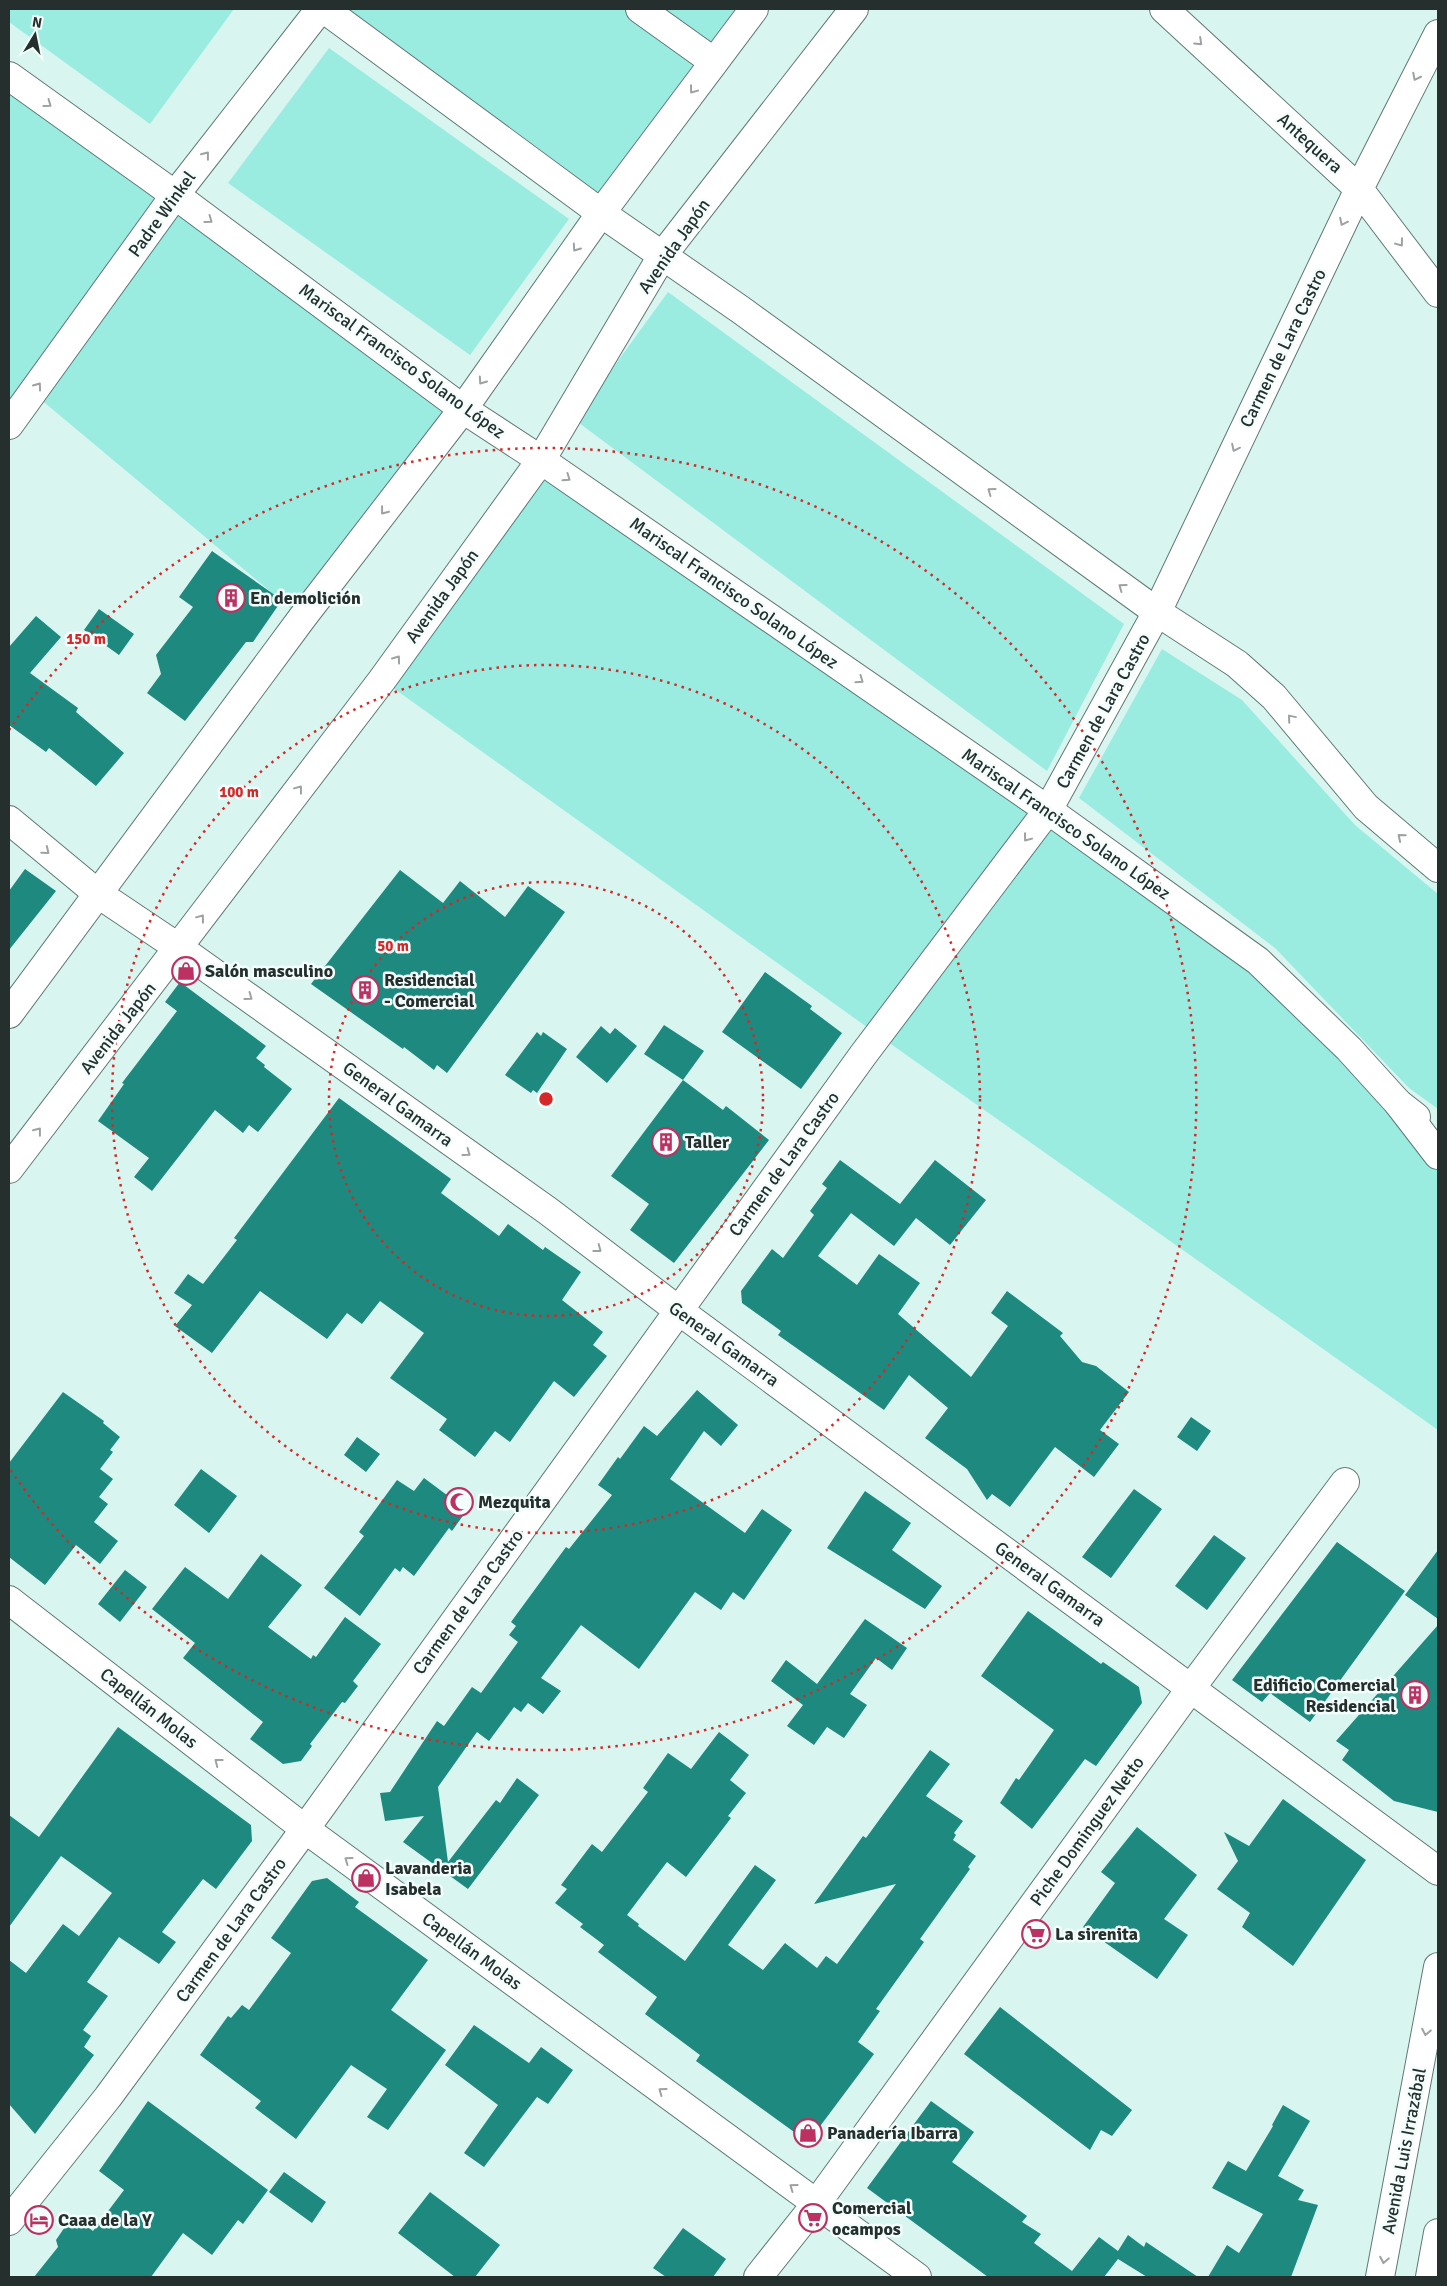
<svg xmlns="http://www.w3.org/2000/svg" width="1447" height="2286" font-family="Signika,sans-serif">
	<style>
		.green { fill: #9aece0 }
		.building { fill: #1e897e }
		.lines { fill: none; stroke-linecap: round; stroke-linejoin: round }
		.street-casing { stroke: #607975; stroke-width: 30 }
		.secondary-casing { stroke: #607975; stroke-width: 30 }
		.primary-casing { stroke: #607975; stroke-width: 30 }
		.highway-casing { stroke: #607975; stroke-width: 30 }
		.street { stroke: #fff; stroke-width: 28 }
		.secondary { stroke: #fff; stroke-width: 28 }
		.primary { stroke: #fff; stroke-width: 28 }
		.highway { stroke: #fff; stroke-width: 28 }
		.oneway { stroke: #9da1a1 }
		.ring { fill: none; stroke: #d62828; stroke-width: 2.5; stroke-dasharray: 2.5 5 }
		.labels { text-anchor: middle; stroke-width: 5; stroke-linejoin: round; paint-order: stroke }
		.street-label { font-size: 18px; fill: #252f2e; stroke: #f3fefc }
		.poi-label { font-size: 18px; font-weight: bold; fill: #252f2e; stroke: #f3fefc; text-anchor: start }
		.centre { fill: #d62828; stroke: #f3fefc; stroke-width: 2.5 }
		.ring-label { font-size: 15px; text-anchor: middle; font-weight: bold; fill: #d62828; stroke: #f3fefc; stroke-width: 5; stroke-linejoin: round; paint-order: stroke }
	</style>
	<rect width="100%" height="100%" fill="#d9f5f0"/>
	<!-- green -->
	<path class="green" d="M9,9H234L150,124L9,22Z
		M324,9H754L601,213Z
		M329,48L569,219L470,355L228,183Z
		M9,76L463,409L302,618L33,393L9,425Z
		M668,292L1124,624L1047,771L575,420Z
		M541,460L1258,961L1438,1155V1430L878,1035L382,680Z
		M1162,649L1242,700L1355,825L1438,894V1109L1409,1088L1275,948L1079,798Z"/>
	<!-- building -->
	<path class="building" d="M212,551L282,600L253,642H246L185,721L147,693L161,674L156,655L193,607L179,597Z
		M99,609L134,634L119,655L84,630Z
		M36,616L61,637L30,673L78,708L76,712L124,753L96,786L49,748L46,752L9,725V647Z
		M25,869L56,891L9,950V891Z
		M400,870L443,903L460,881L505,917L528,886L565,912L447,1073L437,1065L434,1070L404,1047L403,1049L311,984Z
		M765,972L812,1006L810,1009L842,1033L801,1089L722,1032Z
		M180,982L266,1046L256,1058L265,1065L264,1067L292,1089L258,1132L249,1125L243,1133L215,1110L152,1191L134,1177L149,1158L98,1121L124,1084L122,1083L177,1011L165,1002Z
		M664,1025L704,1051L683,1080L644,1054Z
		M601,1026L610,1034L615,1028L637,1046L607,1083L576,1057Z
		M537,1032L541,1036L543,1032L567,1049L537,1093L533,1090L531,1093L505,1075Z
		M683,1080L723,1110L726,1106L769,1140L674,1263L630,1230L649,1204L611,1176Z
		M339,1098L451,1179L441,1193L499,1236L508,1224L543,1250L545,1247L581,1272L562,1300L603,1332L593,1345L607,1356L574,1397L554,1381L510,1442L495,1431L475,1457L439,1430L447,1419L390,1378L424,1333L380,1301L362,1324L347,1313L327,1339L260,1291L212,1353L175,1326L192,1305L174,1293L188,1274L203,1284L237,1240L234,1238Z
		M840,1160L900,1204L935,1160L986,1200L950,1245L916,1218L894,1246L851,1213L818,1256L857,1285L879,1254L920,1283L898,1314L971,1377L1008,1326L991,1313L1007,1291L1063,1333L1060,1336L1082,1362L1096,1366L1129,1392L1100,1430L1119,1444L1094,1477L1055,1447L1010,1507L992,1494L987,1500L967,1469L925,1438L948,1408L909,1375L884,1410L778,1335L781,1331L742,1303L741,1291L772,1249L783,1258L814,1215L810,1211L827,1188L822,1184Z
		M697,1390L738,1425L721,1446L704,1431L670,1479L745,1533L762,1509L792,1530L744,1600L733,1592L721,1610L695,1592L639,1669L581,1625L541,1678L561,1691L543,1714L528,1703L521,1712L514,1707L489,1741L477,1732L438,1787L448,1862L496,1800L500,1803L517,1778L539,1795L468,1889L403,1842L424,1816L385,1821L380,1793L390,1792L437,1721L444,1726L472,1687L481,1693L518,1642L509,1635L516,1626L511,1622L566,1547L569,1549L612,1495L598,1485L618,1457L620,1459L644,1426L657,1436Z
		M63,1392L104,1421L103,1423L120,1437L110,1450L113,1452L100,1469L113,1479L99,1497L108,1504L94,1522L118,1541L100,1564L76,1545L45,1585L9,1557V1463Z
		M1191,1417L1211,1431L1197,1451L1177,1437Z
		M357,1437L380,1454L366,1472L344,1455Z
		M201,1469L237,1496L209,1533L174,1505Z
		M424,1478L467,1510L452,1531L449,1528L414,1576L403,1567L400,1572L395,1568L360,1616L324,1588L364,1536L359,1532L397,1480L414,1491Z
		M1134,1489L1162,1509L1111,1578L1082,1557Z
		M865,1491L911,1523L892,1550L942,1586L925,1609L827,1548Z
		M1214,1535L1246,1558L1207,1610L1175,1586Z
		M1337,1542L1405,1591L1310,1722L1270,1693L1262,1702L1232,1680Z
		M1438,1550V1619L1405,1595Z
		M261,1554L302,1585L268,1627L311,1659L313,1655L316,1657L345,1617L381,1644L353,1681L358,1686L345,1703L342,1702L310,1744L312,1746L301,1761L283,1764L250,1739L263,1722L183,1658L195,1643L152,1609L185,1567L228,1599Z
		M125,1570L147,1587L120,1622L98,1604Z
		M1028,1611L1101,1664L1103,1662L1139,1687L1142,1703L1096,1766L1085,1759L1032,1829L1000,1803L1016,1778L1019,1780L1054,1730L981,1676Z
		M865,1619L907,1648L892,1670L876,1658L850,1694L867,1705L844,1738L827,1727L814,1745L787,1726L803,1705L771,1681L786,1660L817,1684Z
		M1438,1625V1812L1394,1801L1342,1760L1349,1750L1336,1741Z
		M118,1727L251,1825L252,1841L216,1889L203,1879L162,1932L176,1942L159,1964L119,1937L87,1982L108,1996L83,2030L91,2036L84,2047L94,2055L35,2134L9,2104V1960L26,1973L63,1924L79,1936L112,1893L61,1856L9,1927V1815L39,1837Z
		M719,1732L749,1755L730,1780L746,1793L728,1816L731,1818L686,1877L667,1862L627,1915L639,1924L638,1926L685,1961L755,1865L776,1880L728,1945L763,1970L785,1943L817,1968L826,1956L837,1964L896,1884L814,1904L863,1836L866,1838L930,1750L950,1764L926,1796L963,1821L954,1833L956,1835L953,1840L976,1856L968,1867L970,1869L920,1939L924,1942L876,2009L880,2011L858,2042L874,2054L815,2133L801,2137L696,2061L700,2055L645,2014L657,1997L598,1952L604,1945L580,1927L583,1924L555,1903L567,1889L561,1885L592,1844L602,1852L648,1792L643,1788L668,1753L691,1769Z
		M1283,1799L1366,1860L1293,1966L1242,1927L1250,1913L1217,1889L1238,1861L1224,1832L1249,1846Z
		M1137,1827L1197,1875L1164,1919L1188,1935L1157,1979L1083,1927L1115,1883L1101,1872Z
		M327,1878L359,1902L355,1907L428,1960L391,2010L446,2050L388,2130L367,2117L387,2089L351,2065L296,2139L255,2108L261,2101L200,2055L228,2016L231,2018L242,2005L249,2010L291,1953L271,1938L312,1881Z
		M1000,2007L1132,2110L1112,2136L1101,2130L1090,2150L964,2054Z
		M474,2025L529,2063L541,2047L573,2070L548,2104L537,2097L484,2167L464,2153L498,2105L445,2065Z
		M148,2101L268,2190L243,2224L238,2220L212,2255L183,2233L151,2277H34L58,2247L56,2240L73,2215L93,2231L124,2190L99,2171Z
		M931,2101L974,2132L952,2162L1027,2216L1022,2222L1041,2234L1034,2243L1072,2271L1099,2237L1118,2251L1128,2235L1144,2247L1146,2242L1198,2277H1147L1118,2259L1104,2277H988L867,2188Z
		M1283,2105L1310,2121L1278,2176L1304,2190L1298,2200L1318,2205L1291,2277H1208L1227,2245L1239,2253L1263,2214L1212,2188L1228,2161L1246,2171L1273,2126L1272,2125Z
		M284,2172L326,2202L312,2223L269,2192Z
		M430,2192L500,2245L475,2277H455L398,2233Z
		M683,2228L726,2259L713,2277H666L653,2268Z"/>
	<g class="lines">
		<defs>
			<path id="street" d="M640,9L714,62
				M1164,9L1359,189L1438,293
				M9,425L175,195L320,9
				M9,820L97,893L179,948L548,1211L678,1310L1438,1871
				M9,1600L305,1829L917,2277
				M9,2221L108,2097L305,1829L863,1055L1048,810L1157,612L1359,189L1438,34
				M758,2277L816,2204L1191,1688L1345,1482"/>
			<path id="secondary" d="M9,1014L302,618L463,409L601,213L754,9
				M9,1169L382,680L541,460L662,256L854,9"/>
			<path id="primary" d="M324,9L601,213L741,310L1157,612L1237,664L1274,697L1366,807L1438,868
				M9,76L175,195L463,409L541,460L1048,810L1258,961L1349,1049L1398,1103L1416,1117"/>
			<path id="highway" d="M1398,1103L1438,1155
				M1380,2277L1438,1967
				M1430,2277L1438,2233"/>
		</defs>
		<!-- street casing -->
		<use href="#street" class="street-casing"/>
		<!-- secondary casing -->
		<use href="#secondary" class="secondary-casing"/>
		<!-- primary casing -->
		<use href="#primary" class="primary-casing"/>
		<!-- highway casing -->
		<use href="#highway" class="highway-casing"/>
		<!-- street -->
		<use href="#street" class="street"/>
		<!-- secondary -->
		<use href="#secondary" class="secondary"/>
		<!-- primary -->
		<use href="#primary" class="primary"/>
		<!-- highway -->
		<use href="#highway" class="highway"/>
	</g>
	<!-- one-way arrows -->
	<defs><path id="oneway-chevron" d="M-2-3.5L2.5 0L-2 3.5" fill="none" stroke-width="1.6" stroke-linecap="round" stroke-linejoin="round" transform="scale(1.25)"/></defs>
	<g class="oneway">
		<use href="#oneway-chevron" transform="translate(1199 42) rotate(43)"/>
		<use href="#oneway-chevron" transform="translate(1416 77) rotate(117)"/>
		<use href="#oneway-chevron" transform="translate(693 90) rotate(127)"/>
		<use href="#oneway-chevron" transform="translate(48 104) rotate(36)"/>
		<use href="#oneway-chevron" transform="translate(206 155) rotate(-52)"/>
		<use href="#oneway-chevron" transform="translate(209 220) rotate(36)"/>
		<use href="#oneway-chevron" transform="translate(1343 222) rotate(116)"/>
		<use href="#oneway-chevron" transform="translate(1400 243) rotate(53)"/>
		<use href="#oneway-chevron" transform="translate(576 248) rotate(125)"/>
		<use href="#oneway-chevron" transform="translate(482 381) rotate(125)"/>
		<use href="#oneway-chevron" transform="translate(38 386) rotate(-54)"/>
		<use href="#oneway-chevron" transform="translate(1235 448) rotate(116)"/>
		<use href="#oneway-chevron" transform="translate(567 478) rotate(35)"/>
		<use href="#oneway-chevron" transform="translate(991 491) rotate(-144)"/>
		<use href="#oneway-chevron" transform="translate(384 511) rotate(128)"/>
		<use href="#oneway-chevron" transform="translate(1122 587) rotate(-144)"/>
		<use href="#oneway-chevron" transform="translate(397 659) rotate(-54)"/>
		<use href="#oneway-chevron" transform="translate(860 680) rotate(35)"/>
		<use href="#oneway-chevron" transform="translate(1291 718) rotate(-130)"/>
		<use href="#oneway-chevron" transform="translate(299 789) rotate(-53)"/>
		<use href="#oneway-chevron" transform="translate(1401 837) rotate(-140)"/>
		<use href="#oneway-chevron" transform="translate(1027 838) rotate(127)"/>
		<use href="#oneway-chevron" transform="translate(46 851) rotate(39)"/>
		<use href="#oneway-chevron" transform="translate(201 918) rotate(-53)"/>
		<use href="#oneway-chevron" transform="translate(249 997) rotate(36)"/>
		<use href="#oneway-chevron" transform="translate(38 1131) rotate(-52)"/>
		<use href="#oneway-chevron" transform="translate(467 1153) rotate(36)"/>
		<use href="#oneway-chevron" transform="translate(598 1249) rotate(37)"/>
		<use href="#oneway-chevron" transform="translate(218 1762) rotate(-142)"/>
		<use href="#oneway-chevron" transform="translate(348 1860) rotate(-144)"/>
		<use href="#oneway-chevron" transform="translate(1426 2032) rotate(101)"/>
		<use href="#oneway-chevron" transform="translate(662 2091) rotate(-144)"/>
		<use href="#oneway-chevron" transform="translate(793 2187) rotate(-144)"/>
		<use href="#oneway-chevron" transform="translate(1384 2260) rotate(101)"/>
	</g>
	<!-- distance rings -->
	<g class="ring">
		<circle cx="546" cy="1099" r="217"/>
		<circle cx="546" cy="1099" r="434"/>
		<path d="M9 730A651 651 0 1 1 9 1468"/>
	</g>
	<!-- icons -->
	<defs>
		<symbol id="building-ring" viewBox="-11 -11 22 22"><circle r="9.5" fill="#f3fefc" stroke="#bd3062" stroke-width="1.5"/><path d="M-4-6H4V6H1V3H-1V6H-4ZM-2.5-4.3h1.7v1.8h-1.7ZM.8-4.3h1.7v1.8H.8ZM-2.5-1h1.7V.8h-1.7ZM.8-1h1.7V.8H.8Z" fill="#bd3062"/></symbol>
		<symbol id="shop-ring" viewBox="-11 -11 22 22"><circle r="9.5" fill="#f3fefc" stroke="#bd3062" stroke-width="1.5"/><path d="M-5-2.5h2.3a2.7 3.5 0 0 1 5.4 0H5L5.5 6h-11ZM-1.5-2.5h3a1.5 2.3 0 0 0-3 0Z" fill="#bd3062"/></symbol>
		<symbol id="mosque-ring" viewBox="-11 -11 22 22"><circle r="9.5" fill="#f3fefc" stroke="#bd3062" stroke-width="1.5"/><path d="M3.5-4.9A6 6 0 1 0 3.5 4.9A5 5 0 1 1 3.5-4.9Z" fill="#bd3062"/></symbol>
		<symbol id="supermarket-ring" viewBox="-11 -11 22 22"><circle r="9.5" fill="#f3fefc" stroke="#bd3062" stroke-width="1.5"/><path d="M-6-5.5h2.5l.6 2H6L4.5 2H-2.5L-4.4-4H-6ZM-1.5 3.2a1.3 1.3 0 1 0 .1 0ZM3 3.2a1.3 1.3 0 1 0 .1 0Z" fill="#bd3062"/></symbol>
		<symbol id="hotel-ring" viewBox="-11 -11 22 22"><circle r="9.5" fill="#f3fefc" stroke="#bd3062" stroke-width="1.5"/><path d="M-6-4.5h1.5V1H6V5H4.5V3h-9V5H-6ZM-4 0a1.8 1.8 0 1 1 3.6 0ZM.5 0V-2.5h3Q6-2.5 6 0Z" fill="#bd3062"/></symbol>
	</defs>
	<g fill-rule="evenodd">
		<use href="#building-ring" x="215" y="582" width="32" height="32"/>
		<use href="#shop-ring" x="170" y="955" width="32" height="32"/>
		<use href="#building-ring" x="349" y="974" width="32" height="32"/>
		<use href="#building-ring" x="650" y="1126" width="32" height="32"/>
		<use href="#mosque-ring" x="443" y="1486" width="32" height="32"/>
		<use href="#building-ring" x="1399" y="1679" width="32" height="32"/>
		<use href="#shop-ring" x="350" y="1862" width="32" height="32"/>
		<use href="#supermarket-ring" x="1020" y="1918" width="32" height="32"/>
		<use href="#shop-ring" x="792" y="2117" width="32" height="32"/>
		<use href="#supermarket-ring" x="797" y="2202" width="32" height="32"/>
		<use href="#hotel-ring" x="23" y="2204" width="32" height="32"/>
	</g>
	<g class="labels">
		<!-- street labels -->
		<g class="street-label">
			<text transform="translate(1310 143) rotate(42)" y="6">Antequera</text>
			<text transform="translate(162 214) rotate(-54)" y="6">Padre Winkel</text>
			<text transform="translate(674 246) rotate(-55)" y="6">Avenida Japón</text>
			<text transform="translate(1283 348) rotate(-64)" y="6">Carmen de Lara Castro</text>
			<text transform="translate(402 361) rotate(36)" y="6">Mariscal Francisco Solano López</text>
			<text transform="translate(734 593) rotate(35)" y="6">Mariscal Francisco Solano López</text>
			<text transform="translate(442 596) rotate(-54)" y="6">Avenida Japón</text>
			<text transform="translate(1103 711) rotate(-61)" y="6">Carmen de Lara Castro</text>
			<text transform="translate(1066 824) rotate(35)" y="6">Mariscal Francisco Solano López</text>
			<text transform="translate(118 1028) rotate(-52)" y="6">Avenida Japón</text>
			<text transform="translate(398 1104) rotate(36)" y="6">General Gamarra</text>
			<text transform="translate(784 1164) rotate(-54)" y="6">Carmen de Lara Castro</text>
			<text transform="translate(724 1344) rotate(36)" y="6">General Gamarra</text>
			<text transform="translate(1050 1584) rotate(36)" y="6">General Gamarra</text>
			<text transform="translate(468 1602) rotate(-54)" y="6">Carmen de Lara Castro</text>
			<text transform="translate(149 1708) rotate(38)" y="6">Capellán Molas</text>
			<text transform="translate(1087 1831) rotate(-54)" y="6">Piche Dominguez Netto</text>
			<text transform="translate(231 1930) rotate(-54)" y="6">Carmen de Lara Castro</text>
			<text transform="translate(472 1951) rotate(36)" y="6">Capellán Molas</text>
			<text transform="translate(1404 2151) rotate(-79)" y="6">Avenida Luis Irrazábal</text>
		</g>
		<!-- poi labels -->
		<g class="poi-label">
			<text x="250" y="604">En demolición</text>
			<text x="205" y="977">Salón masculino</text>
			<text x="384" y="986">Residencial<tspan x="384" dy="21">- Comercial</tspan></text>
			<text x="685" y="1148">Taller</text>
			<text x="478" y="1508">Mezquita</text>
			<text x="1396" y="1691" text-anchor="end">Edificio Comercial<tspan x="1396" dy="21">Residencial</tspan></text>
			<text x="385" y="1874">Lavanderia<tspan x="385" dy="21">Isabela</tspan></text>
			<text x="1055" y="1940">La sirenita</text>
			<text x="827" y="2139">Panadería Ibarra</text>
			<text x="832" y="2214">Comercial<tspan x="832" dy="21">ocampos</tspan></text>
			<text x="58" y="2226">Caaa de la Y</text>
		</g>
	</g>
	<circle cx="546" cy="1099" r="8" class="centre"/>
	<g class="ring-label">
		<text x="86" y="644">150 m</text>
		<text x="239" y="797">100 m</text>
		<text x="393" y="951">50 m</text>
	</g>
	<!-- border -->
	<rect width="1447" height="2286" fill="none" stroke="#252f2e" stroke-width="20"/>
	<!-- north arrow -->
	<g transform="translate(35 35) rotate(10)" stroke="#f3fefc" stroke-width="4" paint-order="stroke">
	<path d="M0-4L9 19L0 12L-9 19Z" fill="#252f2e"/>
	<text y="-8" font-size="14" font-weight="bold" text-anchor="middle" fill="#252f2e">N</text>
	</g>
</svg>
